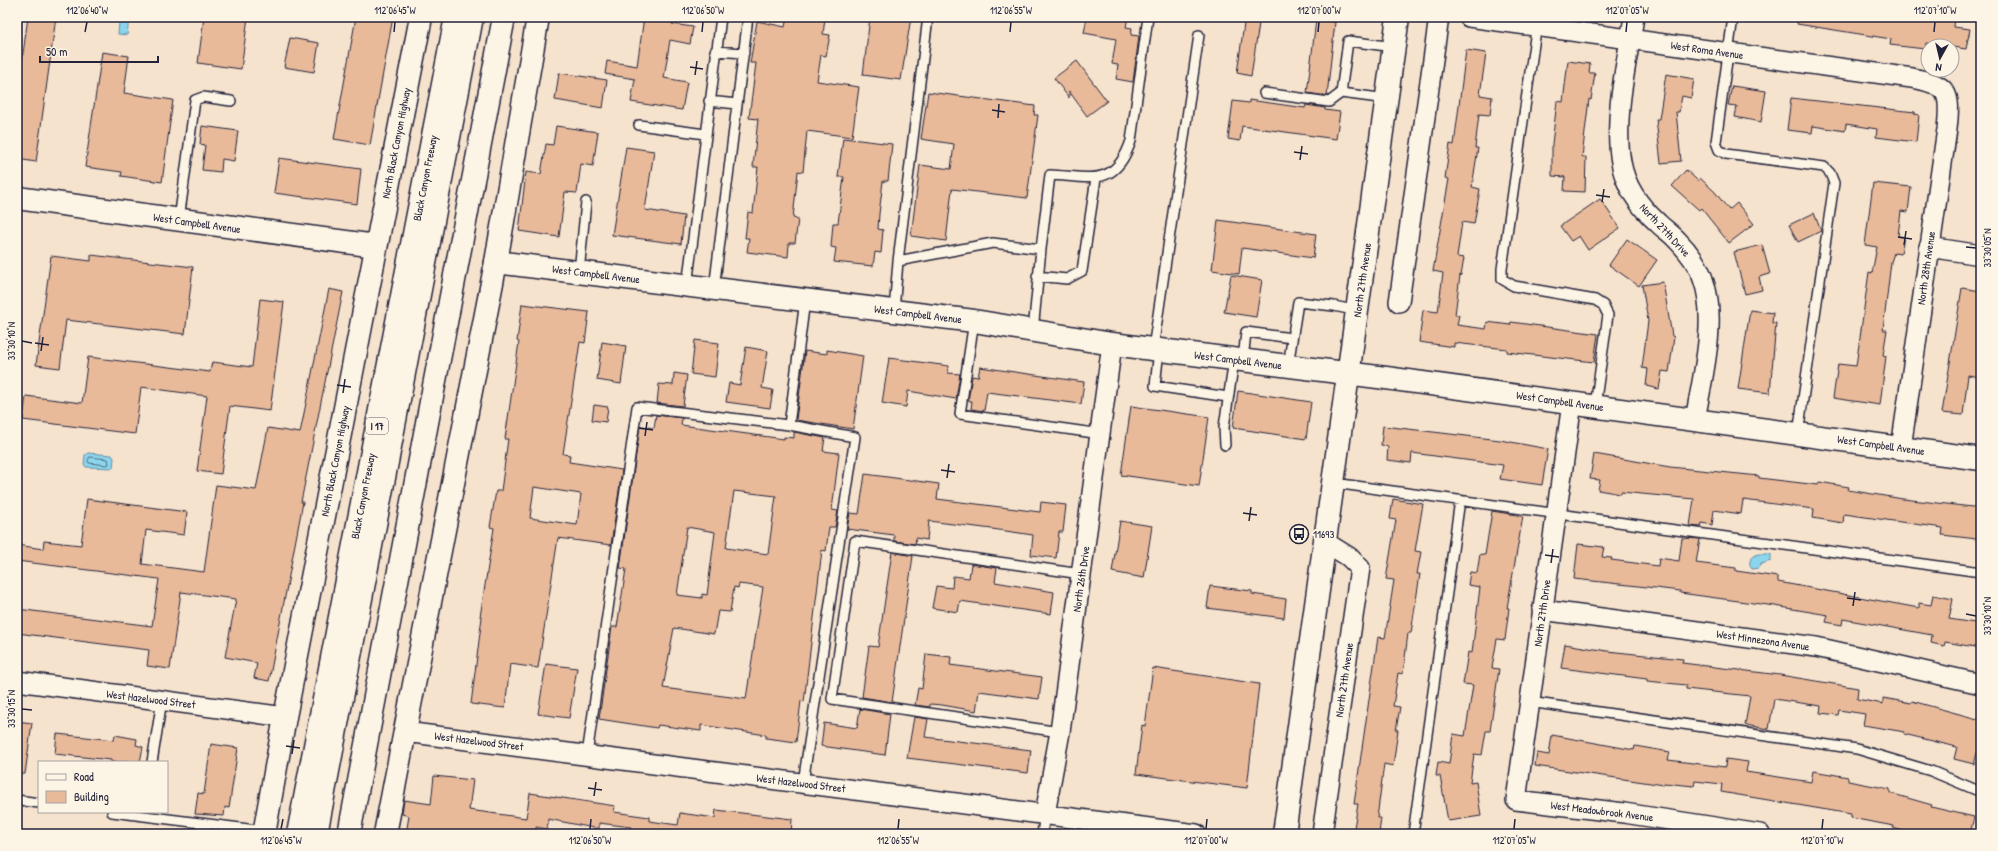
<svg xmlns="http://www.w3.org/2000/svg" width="1998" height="851" font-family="'Patrick Hand',sans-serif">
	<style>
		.water { fill: #8cd6ed; stroke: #628ea6 }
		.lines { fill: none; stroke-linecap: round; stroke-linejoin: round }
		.shore { stroke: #4c6a82; stroke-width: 1 }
		.building { fill: #e9ba9a; stroke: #22223b; fill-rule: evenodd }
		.service-casing { stroke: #22223b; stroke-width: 12 }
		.minor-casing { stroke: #22223b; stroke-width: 22 }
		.tertiary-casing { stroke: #22223b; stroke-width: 25 }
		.secondary-casing { stroke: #22223b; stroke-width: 25 }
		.motorway-casing { stroke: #22223b; stroke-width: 25 }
		.service { stroke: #fcf5e5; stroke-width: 9 }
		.minor { stroke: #fcf5e5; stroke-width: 19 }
		.tertiary { stroke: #fcf5e5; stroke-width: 22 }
		.secondary { stroke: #fcf5e5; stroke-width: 22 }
		.motorway { stroke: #fcf5e5; stroke-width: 22 }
		.ticks { fill: none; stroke: #22223b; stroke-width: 1.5 }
		.labels { text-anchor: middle; stroke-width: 4; stroke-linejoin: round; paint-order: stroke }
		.shield { fill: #fcf5e5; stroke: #63616e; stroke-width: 1 }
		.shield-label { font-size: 10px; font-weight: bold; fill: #22223b }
		.street-label { font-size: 11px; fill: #22223b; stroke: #fcf5e5 }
		.poi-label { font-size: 11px; fill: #22223b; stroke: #fcf5e5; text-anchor: start }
		.neatline { fill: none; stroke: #22223b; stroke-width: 1.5 }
		.ticks-label { font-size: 10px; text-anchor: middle; fill: #22223b }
	</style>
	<rect width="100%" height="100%" fill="#f6e3ce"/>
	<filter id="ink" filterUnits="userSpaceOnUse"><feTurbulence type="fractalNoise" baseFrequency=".025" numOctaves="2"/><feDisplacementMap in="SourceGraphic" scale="8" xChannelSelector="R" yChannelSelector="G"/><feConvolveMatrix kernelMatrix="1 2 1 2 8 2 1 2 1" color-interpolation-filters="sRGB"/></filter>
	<g filter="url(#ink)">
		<!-- water -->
		<path class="water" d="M115,17H127L129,19L127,35L118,34L119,23Z
			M88,453L112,455L114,458L113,468L86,467L84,464L85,455Z
			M1758,554H1771V561L1761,564L1758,568L1752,569C1747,562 1751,557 1758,554Z"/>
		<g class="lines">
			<!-- shore -->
			<path class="shore" d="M90,457L108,459L109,464L107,465L89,463L88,461Z"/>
		</g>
		<!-- building -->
		<path class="building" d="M28,17H56L36,162L17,159V97Z
			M204,17H248L241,69L198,63Z
			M356,17H393L370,145L334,139Z
			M644,17H673L672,24L693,27L690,44L670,40L664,78L687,82L682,110L631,102L635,79L605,74L607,61L637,66Z
			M787,17L825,19L823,34L830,35L826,56L821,55L817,81L859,87L852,137L807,131L803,172L798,171L793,218L798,219L795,243H789L788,257L747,252L749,238H745L748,212L753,213L758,167H753L758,119L749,118L756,63H750L757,21L785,27Z
			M870,17H911L901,80L863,75Z
			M1087,17H1128L1126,27L1132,28L1131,35L1139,36L1133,82L1116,79L1118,65L1112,64L1116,39L1084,33Z
			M1245,17H1260L1251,76L1237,73Z
			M1798,17H1954L1953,27L1970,29L1966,49L1926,43L1925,49L1890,45L1891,39L1797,24Z
			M1316,20L1335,22L1327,96L1307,93Z
			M290,38L319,43L314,72L284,67Z
			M1466,50L1486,53L1480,95L1492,97L1490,115L1479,114L1475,148H1478L1472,187L1480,189L1474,224L1462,222L1457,257L1464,258L1461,276L1460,275L1455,315H1459L1457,325L1486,329L1487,322L1510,325L1511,322L1598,334L1594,362L1507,352V349L1454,343V347L1419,342L1423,310L1438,312L1443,273L1433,271L1449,179L1445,178L1450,144L1454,145Z
			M102,52L129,56L124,93L173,100L162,182L121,176L122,172L85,167Z
			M1077,61L1107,101L1087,116L1069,91V98L1054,78Z
			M1568,61L1590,64L1589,73H1595L1591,100L1589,99L1582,157H1586L1585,192L1564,191L1565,177L1552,176V144L1557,101L1563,102Z
			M559,73L607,80L603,108L555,100Z
			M1666,74L1694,79L1691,98L1682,96L1679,112H1676L1681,161L1661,163L1656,119H1659Z
			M1732,86L1766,91L1761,122L1735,117L1737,106L1728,105Z
			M928,92L1035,106L1034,115H1038L1027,198L952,189L946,241L911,236L920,165L951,169L954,144L921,139Z
			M1791,98L1915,112V114L1919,115L1916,142L1876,137L1877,129L1846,124L1845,131L1813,126L1812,133L1787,130Z
			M1249,100L1305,108L1306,105L1325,108V110L1340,112L1336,139L1242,126L1240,141L1228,139L1233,101L1249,103Z
			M202,126L238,131L234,161L222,159L221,172L202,170L205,145L200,144Z
			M556,126L598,132L593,166L581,164L577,193L565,192L559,237L519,231L526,172L541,174L546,144L553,145Z
			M843,138L892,144L888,181H883L879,214L878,229L883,230L881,253L875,252L873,266L834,262L836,248L831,247L833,223H838L844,177H838Z
			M626,147L654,151L645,210L684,216L681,244L612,235Z
			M279,158L361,169L357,204L274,193Z
			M1686,170L1698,181L1700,178L1715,192L1729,210L1737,203L1754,224L1729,243L1701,208L1699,210L1672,186Z
			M1873,183L1911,187L1908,212L1901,211L1898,236L1904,237L1901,254L1894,253L1891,262L1883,330H1887L1883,355L1886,356L1880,405L1833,398L1838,364L1856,366L1869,272L1872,273L1877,247L1865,245Z
			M1600,199L1620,228L1588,250L1579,236L1571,241L1560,226Z
			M1814,213L1821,231L1798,242L1789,225Z
			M1218,220L1316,234L1313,258L1242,248L1239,274L1212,270Z
			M1627,239L1657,260L1639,286L1609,265Z
			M1762,245L1770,274L1759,277L1762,290L1745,294L1734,252Z
			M91,255L193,267L185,334L66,320L60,368L36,365L51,256L91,261Z
			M1231,275L1262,280L1256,317L1224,312Z
			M1663,282L1672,336L1674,337L1669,372L1662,371L1659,389L1646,386L1648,369L1642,368L1648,321L1642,285Z
			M1962,288L1981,291V377L1968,375L1963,415L1942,413Z
			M329,289L343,292L301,502H303L269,681L254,678L257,663L225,657L236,599L181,592L170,669L147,666L149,650L17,633V609L152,626L159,579L17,561V545L43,549L44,541L81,545L87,499L187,512L184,535L146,530L142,564L204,572L216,485L256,490L268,428L300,433Z
			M260,299L284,302L270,411L230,406L221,474L197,471L207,396L141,387L135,434L23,420L26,396L82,403L88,357L210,372L212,362L252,367Z
			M522,304L589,312L585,343L580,342L563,454L570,455L569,462L622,470L611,545L558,538L538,668L510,664L505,708L471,704L482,617H480L494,528L490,527L496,491H501L508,439H505L519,342L517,341ZM534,487L581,494L577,525L530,518Z
			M1750,310L1773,313L1772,323H1776L1770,393L1738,389Z
			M695,340L719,343L715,377L691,374Z
			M602,342L626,346L621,384L597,380Z
			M746,347L768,351L762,388L773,390L770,408L726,402L729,383L740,385Z
			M827,350L863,356L853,429L796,420L805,351L827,354Z
			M889,358L949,366L948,373L960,374L956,399L908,391L906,407L882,403Z
			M980,367L1084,382L1081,404L987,392L984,411L971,409L972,401H968L972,376L978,377Z
			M674,373L687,375L683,406L657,403L659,384L673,385Z
			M1238,391L1311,402L1306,439L1233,428Z
			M594,405L608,407L606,422L592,420Z
			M1131,406L1209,417L1199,486L1121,475Z
			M656,415L682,418L681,425L784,439V437L794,438V432L825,438L823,451L839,453L832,510L838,511L835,527H829L826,551L822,550L804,702L801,701L796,742L766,738V735L701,725V731L658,725L657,728L599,719L612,627H617L626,569L620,568L640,426L654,428ZM734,491L776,496L768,554L726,548ZM687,527L715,532L707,595L702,594V598L677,595ZM739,584L763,587L746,699L663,688L674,628L714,634L718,611L730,612L734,587L738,588Z
			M1383,426L1500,440L1548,449L1542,485L1500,479L1503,465L1412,453L1411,463L1387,460L1388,446L1381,445Z
			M1594,454L1670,467L1759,476V478L1818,485L1819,482L1849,487L1848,490L1903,499L1981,508L1977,539L1942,535L1943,528L1844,514L1843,523L1813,518L1814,509L1743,500L1741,514L1714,510L1712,525L1702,523L1701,527L1690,526L1694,499L1621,492V494L1598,490L1600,480L1590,479Z
			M865,474L939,484L937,499L1040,512L1041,502L1066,505L1063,532H1059L1056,558L1031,555L1033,535L992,529L929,521L927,540L916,538L915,544L894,541V535L847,529L850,513L859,514Z
			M1393,499L1423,504L1415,551L1421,552L1417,574H1420L1411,633H1408L1403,674L1398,673L1393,706L1400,707L1396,730H1398L1393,766L1384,764L1377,818H1381L1379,834H1353L1358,804H1354L1378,637L1385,638L1394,580L1386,579L1396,520L1390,519Z
			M1492,511L1523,516L1507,608H1509L1505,640L1497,639L1492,668L1499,669L1490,731H1486L1482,755L1474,754L1470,783L1476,782L1481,816L1448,821L1440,776H1436L1438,762L1449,764L1453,734L1465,736L1473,685L1463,684L1468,652L1472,653L1480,587L1468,585L1470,572L1477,573L1480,554L1485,555Z
			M1120,521L1152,526L1144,578L1112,572Z
			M1682,538L1700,539L1696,563L1736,568V571L1778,577V582L1919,608V603L1931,605L1933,595L1953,599L1949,619L1981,624V648L1945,642L1944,646L1931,643L1932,635L1843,619L1842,625L1826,622L1828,615L1775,606L1680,593V591L1647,587L1574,579L1578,544L1604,547L1602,557L1612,558L1611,560L1658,566L1659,558L1679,561Z
			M892,552L913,556L892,702L862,697L869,646L878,647Z
			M971,564L997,568L995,582L1054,592L1051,614L960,601L958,612L932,608L936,586L952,588L953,576L969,578Z
			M1210,586L1252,591V594L1286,599L1284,618L1207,608Z
			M1565,644L1607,651L1683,659L1682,663L1780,675L1858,688L1857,699L1883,704V698L1911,703L1912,701L1981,720V739L1974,764L1954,759L1957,747L1904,734L1905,732L1863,725L1865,714L1839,710L1838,715L1820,713L1821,706L1774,699L1769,729L1745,725L1750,696L1686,689V685L1647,681V679L1561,668Z
			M926,654L951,657L950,665L1042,677L1039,699L979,691L976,711L942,705L930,704V707L915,705L918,688L922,689Z
			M546,664L577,668L569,718L538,714Z
			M1153,668L1259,684L1247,788L1136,774L1142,725L1145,726Z
			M860,709L890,714L885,755L821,746L824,723L857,728Z
			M914,717L928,719L925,737L1031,750L1028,773L907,758Z
			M17,721L32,723L25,774H17Z
			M57,734L114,740L115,735L137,739L136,745L143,747L140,762H111V760L55,754Z
			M1552,735L1634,750L1635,746L1670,752L1668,760L1725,767L1726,759L1748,762L1746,772L1811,782L1813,771L1848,777V781L1890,789V793L1932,805L1931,807L1974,817L1970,834H1913L1893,828L1894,826L1851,818V814L1721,792L1722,784L1695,781L1694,786L1664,783V785L1535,766L1537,753L1549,755Z
			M211,744L238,748L229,808L225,807L224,816L195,814L198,793L204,794Z
			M434,776L473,780L469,810L526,818L530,793L615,806L614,812L649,817V821L678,825L680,813L715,818L716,810L792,819L791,834H629L631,827L599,823V829L548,819L547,829L536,827V834H406L409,816L402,814L404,800L431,804Z"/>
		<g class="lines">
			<defs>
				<path id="service" d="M1733,17L1716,142L1719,150L1726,154L1824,167L1830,173L1834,183L1798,434
					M1537,23L1502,269V279L1514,286L1595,300L1603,305L1608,315L1595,406
					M715,51L744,53
					M1264,93L1329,102L1341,93L1387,99
					M1341,93L1348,41L1394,47
					M709,101L737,104
					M639,125L705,134
					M179,220L195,100L203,97L231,101
					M1041,249L1050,175C1091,177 1115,188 1131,141L1148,17
					M898,261L928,17
					M579,272L586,202
					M1037,276L1067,279L1082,271L1096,178
					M687,286L721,17
					M714,289L748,17
					M894,311L898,261L993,243L1041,249L1033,331
					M974,321L960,414L1101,434
					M1153,349L1199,35
					M1159,350L1155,386L1228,397
					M1243,360L1246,332L1292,338
					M1288,366L1298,302L1334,306L1358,311
					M789,425L805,300
					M1225,445L1224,427L1234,360
					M1334,483L1981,572
					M1529,702L1857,749L1931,771L1981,792
					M1060,732L832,699L855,541L1081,574
					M587,755L637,407L789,425L855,437L803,783
					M152,762L162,700
					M17,800L39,803
					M112,812L265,831
					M1042,834L1045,814
					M1413,834L1460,500"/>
				<path id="minor" d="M1469,17L1912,78C1949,85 1951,92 1947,129L1901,448
					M1634,17C1627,61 1613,118 1621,162C1625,186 1640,207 1658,223C1664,229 1672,234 1678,241C1688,251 1699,266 1703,279C1718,319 1702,379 1695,420
					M1929,247L1981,255
					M1399,302L1439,17
					M1572,403L1516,800L1624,813L1760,834
					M1542,610L1816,647L1981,684
					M17,681L285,717
					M405,732L1196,834
					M1045,814L1060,732L1112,344
					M1322,834L1360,568L1349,557L1325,542"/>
				<path id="tertiary" d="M17,198L376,246
					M496,262L974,321L1112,344L1386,378L1981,459"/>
				<path id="secondary" d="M264,834L285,717L421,17
					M385,834L496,262L538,17
					M1284,834L1398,17"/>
				<path id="motorway" d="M298,834L456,17
					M316,834L472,17
					M349,834L504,17"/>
			</defs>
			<!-- service casing -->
			<use href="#service" class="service-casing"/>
			<!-- minor casing -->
			<use href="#minor" class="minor-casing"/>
			<!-- tertiary casing -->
			<use href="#tertiary" class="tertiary-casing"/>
			<!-- secondary casing -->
			<use href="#secondary" class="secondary-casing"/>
			<!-- motorway casing -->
			<use href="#motorway" class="motorway-casing"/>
			<!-- service -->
			<use href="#service" class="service"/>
			<!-- minor -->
			<use href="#minor" class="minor"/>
			<!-- tertiary -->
			<use href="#tertiary" class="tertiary"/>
			<!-- secondary -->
			<use href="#secondary" class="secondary"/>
			<!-- motorway -->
			<use href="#motorway" class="motorway"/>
		</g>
	</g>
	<!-- ticks -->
	<path class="ticks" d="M85,32L87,22M394,32L395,22M702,32L703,22M1010,32L1011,22M1318,32L1319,22M1626,32L1627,22M1934,32L1935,22M690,67L703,69M695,75L697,61M992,110L1005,112M998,118L999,104M1294,152L1308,154M1300,160L1302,146M1596,195L1610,197M1602,202L1604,189M1898,237L1912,239M1904,245L1906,231M1966,247L1976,248M22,341L32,343M35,343L49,345M41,351L43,337M337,385L351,387M343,393L345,379M639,428L653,430M645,436L647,422M941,470L955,472M947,478L949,464M1243,513L1257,515M1249,521L1251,507M1545,555L1559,557M1551,563L1553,549M1847,598L1861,600M1853,606L1855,592M1966,614L1976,616M22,709L32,710M286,746L300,748M292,754L294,740M588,788L602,790M594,796L596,782M281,829L283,819M590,829L591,819M898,829L899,819M1206,829L1207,819M1514,829L1515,819M1822,829L1823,819"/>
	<!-- icons -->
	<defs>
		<symbol id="bus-ring" viewBox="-11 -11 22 22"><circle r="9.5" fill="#fcf5e5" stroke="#22223b" stroke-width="1.5"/><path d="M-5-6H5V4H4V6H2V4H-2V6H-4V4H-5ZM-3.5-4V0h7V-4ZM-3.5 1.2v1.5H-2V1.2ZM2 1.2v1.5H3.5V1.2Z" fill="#22223b"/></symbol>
	</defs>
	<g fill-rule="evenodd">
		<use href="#bus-ring" x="1288" y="523" width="22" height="22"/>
	</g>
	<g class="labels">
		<!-- shield labels -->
		<rect class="shield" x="366" y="418" width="22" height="16" rx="3"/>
		<g class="shield-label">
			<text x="377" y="430">I 17</text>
		</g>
		<!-- street labels -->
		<g class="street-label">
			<text transform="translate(1707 50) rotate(8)" y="4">West Roma Avenue</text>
			<text transform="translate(396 143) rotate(-79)" y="4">North Black Canyon Highway</text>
			<text transform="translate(425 178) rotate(-79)" y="4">Black Canyon Freeway</text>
			<text transform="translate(197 223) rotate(8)" y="4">West Campbell Avenue</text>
			<text transform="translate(1665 230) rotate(47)" y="4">North 27th Drive</text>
			<text transform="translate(1926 268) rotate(-82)" y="4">North 28th Avenue</text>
			<text transform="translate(596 274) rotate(7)" y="4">West Campbell Avenue</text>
			<text transform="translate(1362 280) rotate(-82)" y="4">North 27th Avenue</text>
			<text transform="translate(918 314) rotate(7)" y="4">West Campbell Avenue</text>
			<text transform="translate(1238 360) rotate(7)" y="4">West Campbell Avenue</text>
			<text transform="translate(1560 401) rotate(8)" y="4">West Campbell Avenue</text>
			<text transform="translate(1881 445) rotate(8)" y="4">West Campbell Avenue</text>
			<text transform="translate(335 461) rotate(-79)" y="4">North Black Canyon Highway</text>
			<text transform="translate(363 496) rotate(-79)" y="4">Black Canyon Freeway</text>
			<text transform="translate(1081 579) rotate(-82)" y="4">North 26th Drive</text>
			<text transform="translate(1542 613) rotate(-82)" y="4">North 27th Drive</text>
			<text transform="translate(1763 640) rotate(8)" y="4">West Minnezona Avenue</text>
			<text transform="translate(1344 680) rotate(-82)" y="4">North 27th Avenue</text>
			<text transform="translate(151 699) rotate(7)" y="4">West Hazelwood Street</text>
			<text transform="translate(479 741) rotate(7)" y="4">West Hazelwood Street</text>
			<text transform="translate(801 783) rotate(7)" y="4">West Hazelwood Street</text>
			<text transform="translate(1602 811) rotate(7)" y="4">West Meadowbrook Avenue</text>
		</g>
		<!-- poi labels -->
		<g class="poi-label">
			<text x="1313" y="538">11693</text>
		</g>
	</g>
	<!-- margin -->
	<rect width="1998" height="851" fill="none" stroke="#fcf5e5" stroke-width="44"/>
	<!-- legend -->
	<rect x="38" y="761" width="130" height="52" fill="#fcf5e5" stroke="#a5a1a1"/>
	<rect x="46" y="774" width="20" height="6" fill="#fcf5e5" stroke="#a5a1a1"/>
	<text x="74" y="781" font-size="12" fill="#22223b">Road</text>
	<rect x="46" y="791" width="20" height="12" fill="#e9ba9a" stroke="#a5a1a1"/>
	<text x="74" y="801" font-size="12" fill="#22223b">Building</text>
	<!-- north arrow -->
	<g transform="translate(1940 58) rotate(188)"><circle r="19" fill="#fcf5e5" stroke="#a5a1a1"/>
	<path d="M0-3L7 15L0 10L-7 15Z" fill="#22223b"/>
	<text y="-6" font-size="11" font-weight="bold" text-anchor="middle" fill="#22223b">N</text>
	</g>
	<!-- scale -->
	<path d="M40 56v6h118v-6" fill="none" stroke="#22223b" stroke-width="2"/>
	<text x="46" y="56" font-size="12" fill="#22223b" stroke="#fcf5e5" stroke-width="3" paint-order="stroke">50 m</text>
	<rect x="22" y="22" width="1954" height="807" class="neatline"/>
	<g class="ticks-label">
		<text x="87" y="14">112°06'40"W</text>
		<text x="395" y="14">112°06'45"W</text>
		<text x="703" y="14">112°06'50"W</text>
		<text x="1011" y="14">112°06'55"W</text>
		<text x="1319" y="14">112°07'00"W</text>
		<text x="1627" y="14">112°07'05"W</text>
		<text x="1935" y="14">112°07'10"W</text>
		<text transform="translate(1987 248) rotate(-90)" y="4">33°30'05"N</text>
		<text transform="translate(11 341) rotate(-90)" y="4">33°30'10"N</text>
		<text transform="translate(1987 616) rotate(-90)" y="4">33°30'10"N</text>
		<text transform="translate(11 709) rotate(-90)" y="4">33°30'15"N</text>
		<text x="281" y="844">112°06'45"W</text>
		<text x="590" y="844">112°06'50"W</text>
		<text x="898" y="844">112°06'55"W</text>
		<text x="1206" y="844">112°07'00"W</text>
		<text x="1514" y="844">112°07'05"W</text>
		<text x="1822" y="844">112°07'10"W</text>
	</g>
</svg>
